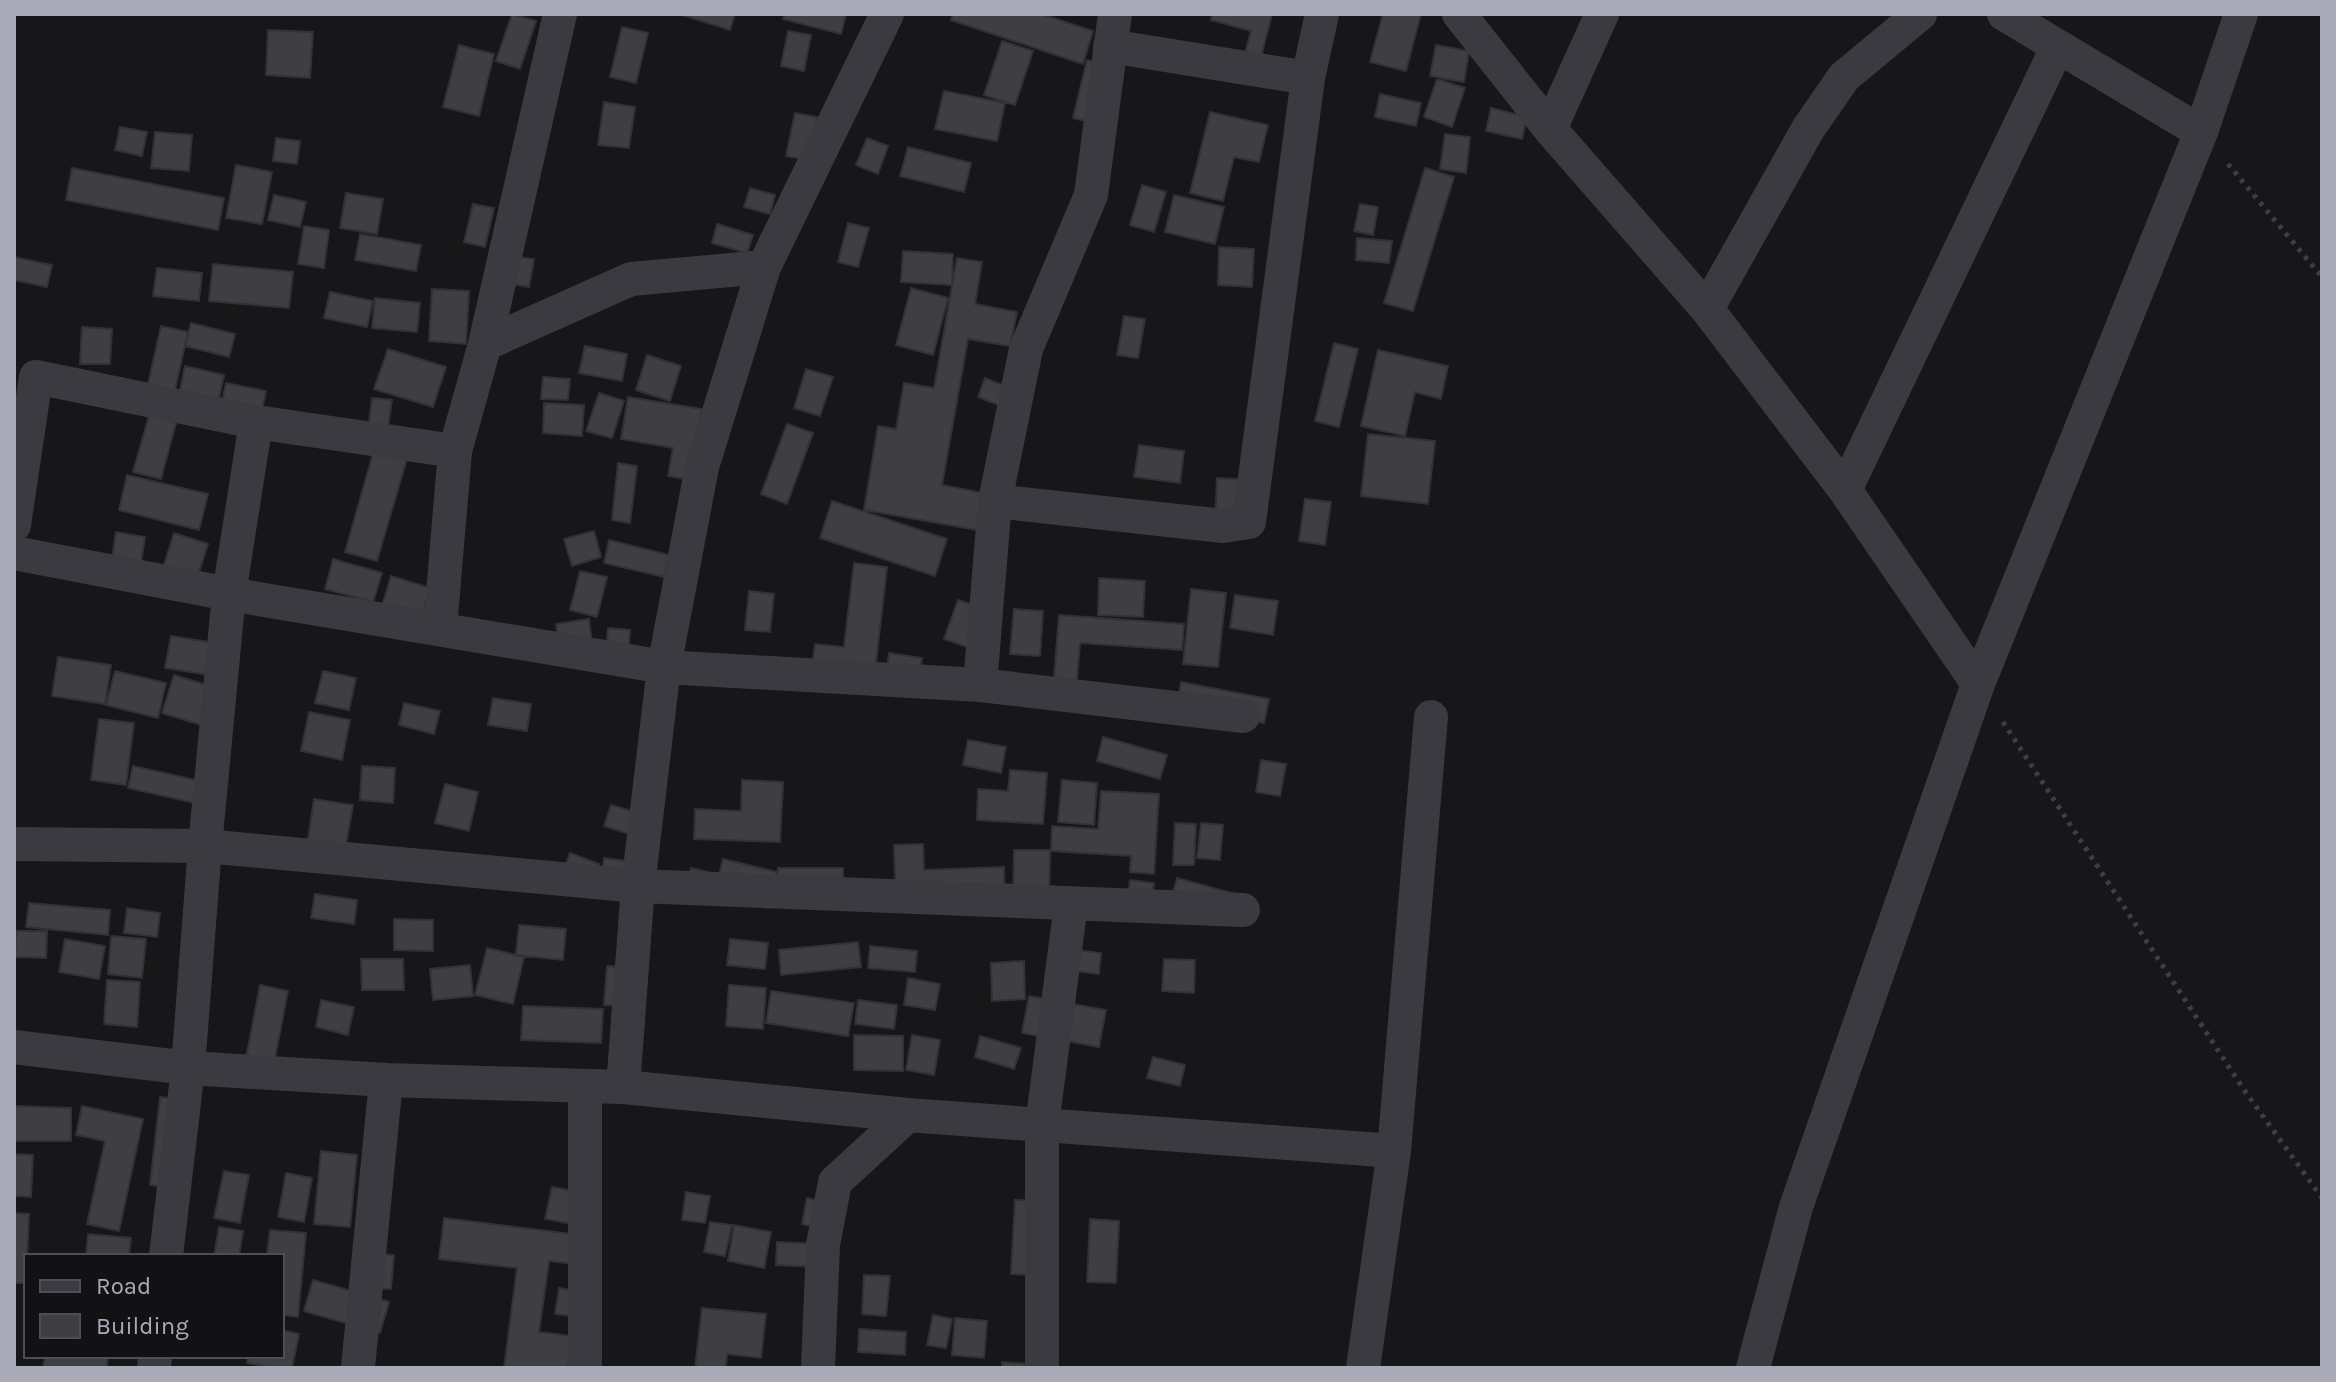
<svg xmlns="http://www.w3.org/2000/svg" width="2336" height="1382" font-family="Karla,sans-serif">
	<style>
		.building { fill: #3f3f43; stroke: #323135; stroke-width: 2 }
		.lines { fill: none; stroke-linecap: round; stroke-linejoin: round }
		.path { stroke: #3e3f45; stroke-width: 5; stroke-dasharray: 4 6; stroke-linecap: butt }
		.minor { stroke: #3a3a40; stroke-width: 34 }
	</style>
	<rect width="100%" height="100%" fill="#171719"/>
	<!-- building -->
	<path class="building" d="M512,14L536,21L520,69L496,61Z
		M679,14H735L730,30Z
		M785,14H846L841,34L783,19Z
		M953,14H1041L1093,31L1083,64L951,20Z
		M1212,14H1272L1257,73L1241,69L1251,31L1211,20Z
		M1383,14H1421L1406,71L1370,62Z
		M622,27L648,33L636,83L610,77Z
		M268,30L313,32L310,78L266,75Z
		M788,31L811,35L804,71L781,66Z
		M1002,41L1033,51L1015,105L984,95Z
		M459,45L494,54L479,116L443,107Z
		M1436,45L1469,51L1464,82L1430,76Z
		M1087,60L1117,68L1102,125L1073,118Z
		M1437,79L1465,88L1452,127L1424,117Z
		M944,91L1005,103L997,141L935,129Z
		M1380,94L1421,103L1416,126L1375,117Z
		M604,102L635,107L629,148L598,145Z
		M1491,108L1527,117L1522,139L1486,131Z
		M1210,112L1268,125L1259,162L1234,157L1223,201L1190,193Z
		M795,113L817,117L807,160L786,156Z
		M120,127L147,132L142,156L115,150Z
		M155,132L192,135L189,171L151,168Z
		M1445,134L1470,137L1466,173L1440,169Z
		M276,138L300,141L297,164L273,161Z
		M867,138L888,146L878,174L856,165Z
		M908,147L971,163L964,192L900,176Z
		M236,165L272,172L262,224L226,218Z
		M72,168L224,198L218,230L66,200Z
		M1425,168L1454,177L1413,311L1384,303Z
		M1142,185L1166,192L1154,232L1130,225Z
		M750,188L775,195L770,214L744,207Z
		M346,193L383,199L377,234L340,228Z
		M274,195L306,202L300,227L268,220Z
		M1174,195L1224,207L1215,244L1165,232Z
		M473,204L494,208L485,247L464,242Z
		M1360,204L1378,207L1373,235L1354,231Z
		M848,223L869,228L858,267L838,262Z
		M717,224L753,235L747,253L712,243Z
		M304,226L329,230L324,268L298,264Z
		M360,234L421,245L416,271L355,260Z
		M1357,238L1392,241L1389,263L1356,260Z
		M1219,247L1254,249L1252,287L1218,285Z
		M903,251L953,254L952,285L901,282Z
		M505,255L534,259L529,287L500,282Z
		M14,257L52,265L47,287L14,280Z
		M957,258L982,262L975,304L1017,312L1010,346L968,339L942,485L983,493L977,530L864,510L878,426L896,429L904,383L934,388Z
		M213,264L293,272L289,308L209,301Z
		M157,268L202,273L199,301L153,296Z
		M911,288L948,298L933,355L896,345Z
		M432,289L469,291L466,344L429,341Z
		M330,292L373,301L367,327L324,318Z
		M375,298L420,303L417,332L372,328Z
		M1124,316L1145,319L1138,358L1117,355Z
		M191,323L235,334L229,357L185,346Z
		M161,326L188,332L174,394L147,389Z
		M82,327L112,329L110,364H80Z
		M1334,343L1358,349L1339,427L1315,421Z
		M585,346L627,354L622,381L579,373Z
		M388,349L446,367L433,407L374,389Z
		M1378,350L1448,366L1441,399L1415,392L1405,436L1361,426Z
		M647,355L681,366L670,401L636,390Z
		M185,366L224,375L217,407L178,399Z
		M806,369L833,377L820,416L794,408Z
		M543,377L570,379L568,400L541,399Z
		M985,378L1032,397L1024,415L978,397Z
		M226,383L266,391L261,415L221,407Z
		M599,393L624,401L612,438L586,431Z
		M155,394L182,401L161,479L133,472Z
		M628,397L702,409L690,480L668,476L673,448L621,439Z
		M372,398L392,400L386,441L367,439Z
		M544,403L584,405L582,436L543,433Z
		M787,424L813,433L787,504L761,494Z
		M1368,434L1435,441L1428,504L1361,496Z
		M376,443L409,452L377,561L345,552Z
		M1139,445L1184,451L1180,483L1134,477Z
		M618,463L637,466L630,523L612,520Z
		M127,475L208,494L199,530L119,510Z
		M1217,478L1250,480L1248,522L1215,521Z
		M1305,499L1331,502L1325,545L1299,541Z
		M832,501L947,539L935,576L820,538Z
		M594,531L601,557L572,566L564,539Z
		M116,532L145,537L140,570L111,566Z
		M174,533L208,544L197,579L163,568Z
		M609,540L669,555L664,577L604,563Z
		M333,559L382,573L373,602L325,589Z
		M854,563L887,567L873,689L810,682L815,644L844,647Z
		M580,571L607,577L597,617L570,610Z
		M391,576L430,588L420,621L381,609Z
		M1099,578L1145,581L1143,617L1098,615Z
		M1191,589L1226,593L1218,667L1183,664Z
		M749,591L774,594L770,632L745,630Z
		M1235,595L1278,601L1273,635L1230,628Z
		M958,600L997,613L984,653L944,639Z
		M1014,609L1043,611L1040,656L1010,654Z
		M1059,615L1184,624L1182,650L1080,643L1077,680L1054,678Z
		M589,619L592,643L559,648L556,624Z
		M608,628L630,630L628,655L606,653Z
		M171,636L228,645L223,677L165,668Z
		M889,653L922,658L917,689L885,684Z
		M58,657L111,665L105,704L52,696Z
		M115,671L166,683L158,718L106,705Z
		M323,671L356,678L349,710L315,703Z
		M174,675L233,693L221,731L162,713Z
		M1181,682L1269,699L1264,723L1177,707Z
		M493,698L531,704L527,731L488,725Z
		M404,703L440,711L434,734L399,725Z
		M309,712L350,720L342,760L301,751Z
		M99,719L134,723L126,785L91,780Z
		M1103,737L1167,755L1160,779L1097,761Z
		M968,740L1006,747L1001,773L963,765Z
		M1261,760L1286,764L1280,796L1256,792Z
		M133,766L209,783L204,805L128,788Z
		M362,766L395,768L393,803L360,800Z
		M1010,770L1047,773L1043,824L977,820L978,789L1008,791Z
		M742,780L783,782L780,842L694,839L695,809L741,811Z
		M1062,780L1097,783L1094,825L1058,822Z
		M445,784L478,792L469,831L435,823Z
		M1101,791L1159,794L1154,874L1130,872L1131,856L1051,851L1052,826L1098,829Z
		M314,799L353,805L346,845L308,840Z
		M611,805L648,816L642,838L604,826Z
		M1175,823L1196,824L1194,865H1173Z
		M1201,823L1223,825L1220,860L1197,858Z
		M923,844L924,870L1004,867L1005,903L896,907L894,845Z
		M1014,850H1050L1049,910H1013Z
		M570,853L599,864L593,883L563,872Z
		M604,858L636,862L634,879L602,874Z
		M723,859L777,872L768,908L686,888L691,868L719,875Z
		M778,868H843V905H778Z
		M1177,878L1253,899L1170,904Z
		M1130,880L1154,883L1150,913L1126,910Z
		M315,894L357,900L354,924L311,918Z
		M29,903L110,910L108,935L26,927Z
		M127,908L160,913L157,937L124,933Z
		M394,919L433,920V951L394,950Z
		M519,925L566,929L563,960L516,955Z
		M16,931H47L46,958L15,957Z
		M111,936L146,939L142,978L108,974Z
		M65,939L105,946L99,979L59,972Z
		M730,939L768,943L765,969L727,965Z
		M858,942L861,967L781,975L779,950Z
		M870,946L917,951L915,972L868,968Z
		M487,948L524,957L513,1004L475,995Z
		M1069,949L1101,953L1099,974L1066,970Z
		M361,959H403L404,990H362Z
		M1164,959L1195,960L1194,993L1162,991Z
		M1024,961L1025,999L992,1001L991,963Z
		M470,965L473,996L433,1000L430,969Z
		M607,966L645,968L643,1007L604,1005Z
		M908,978L940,984L935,1010L904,1005Z
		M107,980L140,982L137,1027L104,1024Z
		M260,985L288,991L273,1069L245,1063Z
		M729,985L766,988L763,1029L726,1026Z
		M771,991L854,1003L848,1036L766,1023Z
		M1029,996L1106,1010L1099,1047L1022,1033Z
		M321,1000L354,1007L348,1035L316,1027Z
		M858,1000L897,1005L894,1029L855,1024Z
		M523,1006L603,1009L601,1043L521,1040Z
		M854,1035L903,1036V1071L854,1070Z
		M912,1035L940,1040L934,1075L906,1070Z
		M980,1036L1021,1048L1014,1069L975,1057Z
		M1153,1057L1185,1065L1180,1086L1147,1078Z
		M160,1097L189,1101L179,1188L150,1185Z
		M14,1106L71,1108V1141H14Z
		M82,1106L143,1119L119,1231L87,1224L105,1141L76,1135Z
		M321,1151L357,1155L350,1227L314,1224Z
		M14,1154L33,1155L31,1197L14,1196Z
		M224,1171L249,1175L240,1223L214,1218Z
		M286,1173L312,1178L304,1222L278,1217Z
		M552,1187L574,1191L568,1223L545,1219Z
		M686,1192L710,1196L705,1223L682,1220Z
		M807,1198L832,1204L827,1230L802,1224Z
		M1015,1200L1053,1201L1050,1276L1011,1274Z
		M14,1213L29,1214L26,1283H14Z
		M444,1218L588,1236L585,1265L549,1261L539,1332L572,1336L568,1368H504L517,1268L439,1259Z
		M1090,1219L1119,1221L1116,1283L1087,1282Z
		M710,1222L732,1225L725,1256L704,1252Z
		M734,1225L771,1232L764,1268L728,1261Z
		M219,1227L243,1231L239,1256H214Z
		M270,1230L306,1233L298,1317L282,1315V1256H267Z
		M88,1234L131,1238L129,1256H86Z
		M777,1242L818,1244L817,1267L776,1265Z
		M372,1254L394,1255L391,1289L370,1288Z
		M864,1275L890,1276L886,1316L862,1314Z
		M313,1280L389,1302L380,1333L304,1311Z
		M559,1288L583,1292L579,1317L555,1314Z
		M702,1308L766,1314L761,1358L727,1354L726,1368H695Z
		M933,1315L952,1319L946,1348L927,1345Z
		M955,1318L987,1321L984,1358L952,1355Z
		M859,1329L906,1332L905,1355L858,1352Z
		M282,1330L299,1334L292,1368H273L247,1363L248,1356H282Z
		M45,1356H108L107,1368H43Z
		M1002,1362L1043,1365L1042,1368H1002Z"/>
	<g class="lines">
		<!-- path -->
		<path class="path" d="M2228,164L2322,277
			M2003,722L2242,1087L2322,1198"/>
		<!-- minor -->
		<path class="minor" d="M1459,14L1550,129L1707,309L1845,490L1978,684
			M2004,14L2201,132
			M1110,46L1308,78
			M1550,129L1602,14
			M1707,309L1808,129L1844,77L1920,14
			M485,344L631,279L764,267
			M1845,490L2057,48
			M995,501L1223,526L1249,522L1308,78L1322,14
			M14,525L36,377L256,422
			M14,553L229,594L664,667L980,685L1243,716
			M440,628L455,451L485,344L560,14
			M980,685L995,501L1026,349L1091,195L1115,14
			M14,844L205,846L638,886L1243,910
			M14,1047L188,1068L386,1080L623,1087L908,1115L1394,1151
			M623,1087L638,886L664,667L702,467L764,267L887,14
			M166,1256L188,1068L205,846L229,594L256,422L455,451
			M154,1368L155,1356
			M358,1368L386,1080
			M585,1368V1086
			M818,1368L823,1245L835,1182L908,1115
			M1042,1368V1125L1071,904
			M1363,1368L1394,1151L1431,717
			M1753,1368L1796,1207L1978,684L2201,132L2241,14"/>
	</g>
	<!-- border -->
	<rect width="2336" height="1382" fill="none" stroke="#a9abb9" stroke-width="32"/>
	<!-- legend -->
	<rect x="24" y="1254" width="260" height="104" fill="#121214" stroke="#4e4f56" stroke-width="2"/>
	<rect x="40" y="1280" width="40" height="12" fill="#3a3a40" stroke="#4e4f56" stroke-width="2"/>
	<text x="96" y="1294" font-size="24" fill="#a9abb9">Road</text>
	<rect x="40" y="1314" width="40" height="24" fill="#3f3f43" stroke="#4e4f56" stroke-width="2"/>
	<text x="96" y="1334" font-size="24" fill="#a9abb9">Building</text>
</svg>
